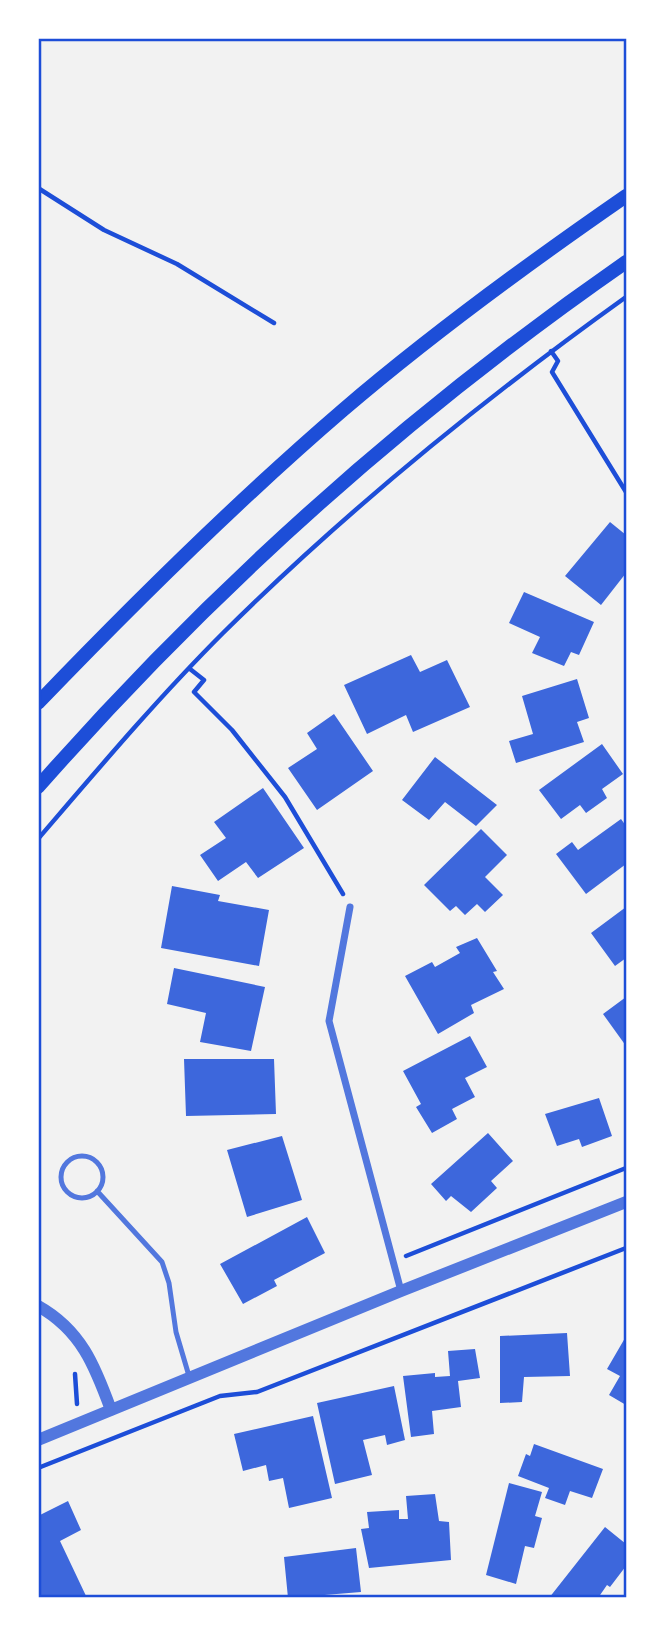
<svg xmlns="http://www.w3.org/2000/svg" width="665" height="1636" font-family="'PT Sans Narrow',sans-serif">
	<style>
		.building { fill: #3d67dc }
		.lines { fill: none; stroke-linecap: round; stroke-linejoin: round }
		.path { stroke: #1d4ed8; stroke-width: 4.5 }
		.service { stroke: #5277de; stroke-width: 5 }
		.minor { stroke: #5277de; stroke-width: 7 }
		.tertiary { stroke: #5277de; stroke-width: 12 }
		.secondary { stroke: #1d4ed8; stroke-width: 14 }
		.neatline { fill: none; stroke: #1d4ed8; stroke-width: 2.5 }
	</style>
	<rect width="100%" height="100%" fill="#f2f2f2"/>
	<!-- building -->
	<path class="building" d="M610,522L626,535V573L601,605L565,576Z
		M524,592L594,622L579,655L571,652L564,666L532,653L540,637L509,623Z
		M411,655L420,672L447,660L470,707L413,732L406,715L367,734L344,685Z
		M577,679L589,718L577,722L584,742L516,763L509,741L533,734L522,696Z
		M334,714L373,771L317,810L288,768L317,749L307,733Z
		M602,744L623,774L602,789L607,798L586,813L580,805L561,819L539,790Z
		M435,757L497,805L476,826L445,802L429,820L402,800Z
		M263,788L304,848L258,878L246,862L218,881L200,855L226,838L214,822Z
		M621,819L626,826V864L586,894L556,854L572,842L578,850Z
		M481,829L507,855L485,877L503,895L485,912L477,904L465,915L456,906L450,911L424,885Z
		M172,886L220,895L218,901L269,910L259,966L161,948Z
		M626,907V958L615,966L591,933Z
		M477,938L497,971L493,972L504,989L471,1005L474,1013L438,1034L405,976L432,962L435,967L460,953L456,947Z
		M174,968L265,987L251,1051L200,1042L206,1013L167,1004Z
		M626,997V1046L603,1014Z
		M470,1036L487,1067L465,1078L475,1097L452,1109L457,1119L432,1133L416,1107L421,1104L403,1071Z
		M184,1059H274L276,1114L186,1116Z
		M599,1098L612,1136L582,1147L579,1139L557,1146L545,1114Z
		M488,1133L513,1161L491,1181L497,1188L471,1212L451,1196L446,1201L431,1184Z
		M282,1136L302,1200L247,1217L227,1150Z
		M307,1217L325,1253L274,1280L277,1286L243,1304L220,1264Z
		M567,1333L570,1376L524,1377L522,1402L500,1403V1336Z
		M625,1338L626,1339V1405L609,1395L620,1376L607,1369Z
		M475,1349L480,1378L458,1381L461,1407L432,1411L434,1434L411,1437L403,1376L435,1373V1377L450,1376L448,1351Z
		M394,1386L405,1440L387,1445L385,1435L363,1440L372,1475L335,1484L317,1403Z
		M313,1416L332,1498L289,1508L283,1478L269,1481L266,1465L243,1471L234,1434Z
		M534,1444L603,1469L592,1498L570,1491L565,1505L545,1498L549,1488L518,1476L526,1454L530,1456Z
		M509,1483L542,1492L535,1516L542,1518L534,1548L525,1546L516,1584L486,1575Z
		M435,1494L439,1521L449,1522L451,1560L369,1568L361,1529L369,1528L367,1512L399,1510V1519H408L406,1496Z
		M68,1501L81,1530L60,1541L87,1598H38V1516Z
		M605,1527L626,1544V1566L610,1587L607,1585L598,1598H549Z
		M356,1548L361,1592L288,1598L284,1557Z"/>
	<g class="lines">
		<!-- path -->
		<path class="path" d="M38,188L104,230L177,264L274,323
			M551,351L558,361L552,372L626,492
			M190,669L204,680L194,692L232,730L285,797L343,894
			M38,839C98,769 158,698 223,633C347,510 485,398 626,297
			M406,1256L626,1168
			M75,1374L77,1404
			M38,1468L220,1396L257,1392L626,1248"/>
		<!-- service -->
		<path class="service" d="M61 1177a21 21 0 1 1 42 0a21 21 0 1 1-42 0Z
			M97,1191L162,1262L169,1283L176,1332L189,1376"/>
		<!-- minor -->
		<path class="minor" d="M350,907L329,1021L401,1291"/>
		<!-- tertiary -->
		<path class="tertiary" d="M38,1306C81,1330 95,1366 111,1410
			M38,1440L401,1291L626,1202"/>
		<!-- secondary -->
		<path class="secondary" d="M38,703C136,601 236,502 343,410C433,333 529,263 626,196
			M38,787C212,589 410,412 626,262"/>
	</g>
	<!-- border -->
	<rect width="665" height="1636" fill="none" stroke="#ffffff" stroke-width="80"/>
	<rect x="40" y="40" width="585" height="1556" class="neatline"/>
</svg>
